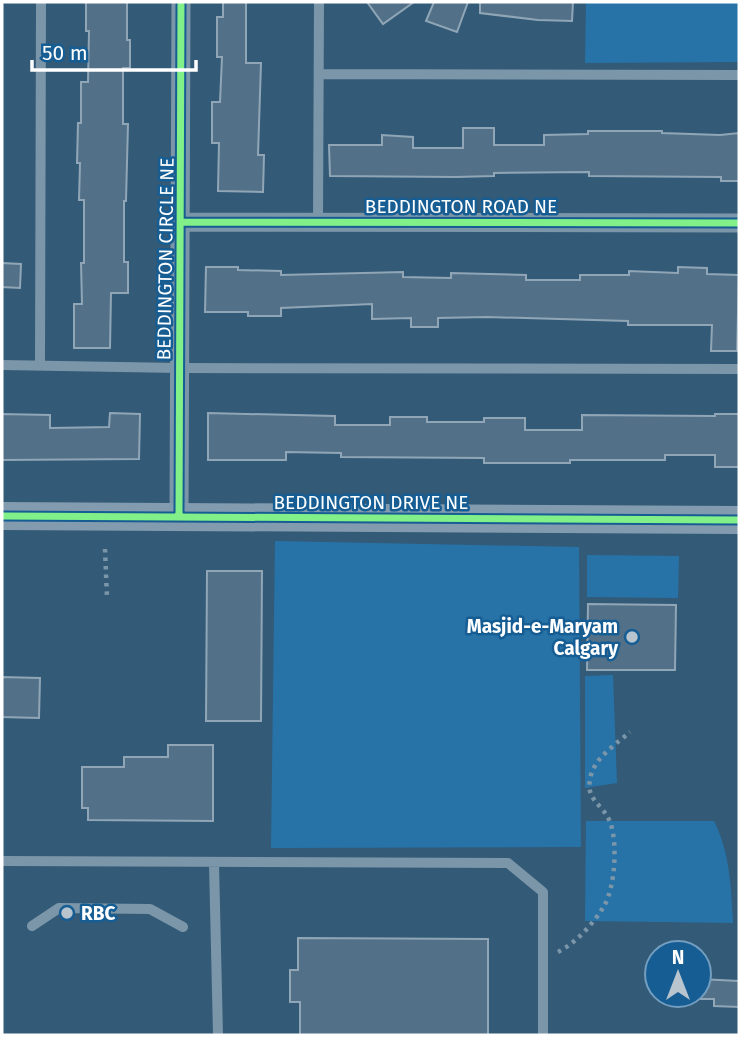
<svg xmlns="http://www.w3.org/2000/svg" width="741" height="1037" font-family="'Fira Sans',sans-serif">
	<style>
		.green { fill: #2773a8 }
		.building { fill: #527188; stroke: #90a6b7; stroke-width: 2 }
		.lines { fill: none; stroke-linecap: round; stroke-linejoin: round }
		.path { stroke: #7b96a9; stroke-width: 4.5; stroke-dasharray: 3.5 5; stroke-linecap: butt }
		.lane { stroke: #7b96a9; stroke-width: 10 }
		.street { stroke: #7b96a9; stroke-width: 19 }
		.secondary { stroke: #839bae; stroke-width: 28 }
		.cycleway-casing { stroke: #165d94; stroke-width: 11 }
		.cycleway { stroke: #82f089; stroke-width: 7 }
		.poi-dot { fill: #b8c5cf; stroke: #165d94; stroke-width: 2.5 }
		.labels { text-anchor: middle; stroke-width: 5; stroke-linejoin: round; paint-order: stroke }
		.street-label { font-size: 19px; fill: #fff; stroke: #165d94 }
		.poi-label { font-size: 19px; font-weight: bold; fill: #fff; stroke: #165d94; text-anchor: end }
	</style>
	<rect width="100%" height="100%" fill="#335a77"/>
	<!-- green -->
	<path class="green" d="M586,2H739V62L585,63Z
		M275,541L579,547L581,847L271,848Z
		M587,555L679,556L678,598L587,597Z
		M613,675L617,783L585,788V676Z
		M586,821H714C730,853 731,887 733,923L585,921Z"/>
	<!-- building -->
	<path class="building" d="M86,2H127V40H130V68H123V124H128L126,201H124V262H128V293H111L110,348H74V304H82L81,263H84V200H79L80,163H77L78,123H81V82H88L89,31H86Z
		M223,2H246V63H261L258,155H264L263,192L218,191L219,143H212V102H220L222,57H217V17H223Z
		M367,2H414L383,24Z
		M434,2H468L457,32L426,21Z
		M480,2H573L572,21L538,20L480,13Z
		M463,128H494V145H544V135L588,134V131H662V133L720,135L739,133V181H721V177L589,176V172L494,173V176L456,177L330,176L329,145H382V135L413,137V148H463Z
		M2,263L21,264L20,288L2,287Z
		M206,267H238V270L281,271V275L403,272V277L451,278V273L526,275V280H580V275H629V271L678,273V267L707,268V274L739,275L737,351H711L712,325H628V321L487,317L438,318V327H411V318L372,319V304L281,308V316H248V312H205Z
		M110,413L140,414L139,459L2,460V414L50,415V428L109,427Z
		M208,413L335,416V425H390V417H427V422H484V418H525V430H582V415L715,416V414H739V467H715V455H665V460H570V463H484V458L341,457V453L286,452V460H208Z
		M207,571H262L261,721H206Z
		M588,604L676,605L675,670H587Z
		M2,677L40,678L39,718L2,717Z
		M168,745H213V821L88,820V808H82V767H124V757H168Z
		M298,938L488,939V1035H300V1002H290V970H298Z
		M699,979L739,981V1007L714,1006V999H699Z"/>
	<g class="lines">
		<!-- path -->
		<path class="path" d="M105,549L107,598
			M558,952C576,943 594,923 604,906C615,888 618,842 610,822C602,802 584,801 591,775C596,757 616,744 630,732"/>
		<!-- lane -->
		<path class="lane" d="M319,74L739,75
			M318,221L319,2
			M2,365L179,368L739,369
			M40,365L41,2
			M2,861L508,863L543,892V1035
			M214,863L218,1035
			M32,926L59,908L150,909L183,927"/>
		<!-- street -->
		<path class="street" d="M182,222L739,223
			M179,517L181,2"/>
		<!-- secondary -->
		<path class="secondary" d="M2,516L739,520"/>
		<defs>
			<path id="cycleway" d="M182,222L739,223
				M2,516L739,520
				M179,517L181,2"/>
		</defs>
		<!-- cycleway casing -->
		<use href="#cycleway" class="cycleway-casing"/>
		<!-- cycleway -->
		<use href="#cycleway" class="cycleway"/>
	</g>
	<!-- markers -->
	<g class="poi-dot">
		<circle cx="632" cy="637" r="7"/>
		<circle cx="67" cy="913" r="7"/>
	</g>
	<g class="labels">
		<!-- street labels -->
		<g class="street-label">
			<text x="461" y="213">BEDDINGTON ROAD NE</text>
			<text transform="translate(165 259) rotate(-89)" y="7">BEDDINGTON CIRCLE NE</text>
			<text x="371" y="509">BEDDINGTON DRIVE NE</text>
		</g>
		<!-- poi labels -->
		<g class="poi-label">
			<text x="618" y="633">Masjid-e-Maryam<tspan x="618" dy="22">Calgary</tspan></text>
			<text x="81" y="920" text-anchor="start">RBC</text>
		</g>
	</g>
	<!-- border -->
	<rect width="741" height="1037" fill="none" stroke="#ffffff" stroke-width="7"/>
	<!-- north arrow -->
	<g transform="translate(678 974)"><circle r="33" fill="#165d94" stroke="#739ebf" stroke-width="2"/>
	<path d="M0-5L12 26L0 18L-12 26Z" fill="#b8c5cf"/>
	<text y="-10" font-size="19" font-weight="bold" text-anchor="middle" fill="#ffffff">N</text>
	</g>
	<!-- scale -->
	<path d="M32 60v10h164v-10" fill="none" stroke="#ffffff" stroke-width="3.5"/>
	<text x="42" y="60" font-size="21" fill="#ffffff" stroke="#165d94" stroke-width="5" paint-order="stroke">50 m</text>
</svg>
